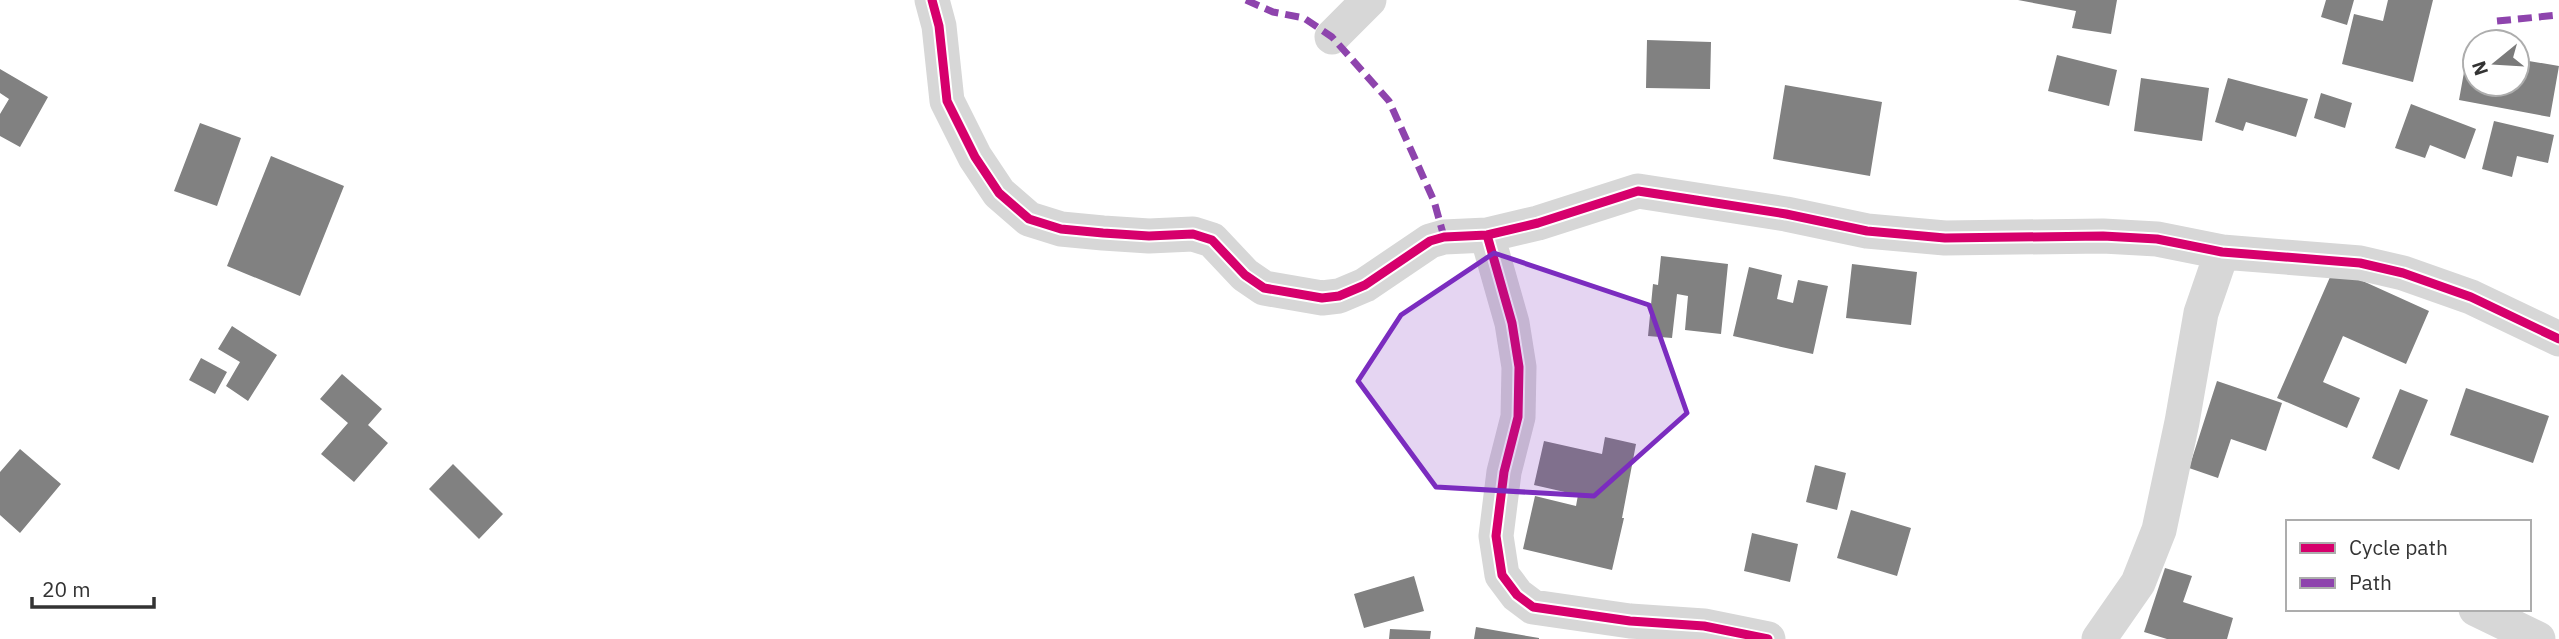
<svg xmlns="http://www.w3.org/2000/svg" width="2559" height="639" font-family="'IBM Plex Sans',sans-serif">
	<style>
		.building { fill: #818181 }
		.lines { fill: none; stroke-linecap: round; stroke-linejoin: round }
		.street { stroke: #d7d7d7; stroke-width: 35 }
		.quiet { stroke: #8e44ad; stroke-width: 7; stroke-dasharray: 14 7; stroke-linecap: butt }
		.cycleway-casing { stroke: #fff; stroke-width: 13 }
		.cycleway { stroke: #d6006c; stroke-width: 9 }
		.marked { fill: #7b2cbf; fill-opacity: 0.2; stroke: #7b2cbf; stroke-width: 5; stroke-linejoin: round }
	</style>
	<rect width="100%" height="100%" fill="#fff"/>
	<!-- building -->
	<path class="building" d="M2018,0H2117L2111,34L2072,28L2076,11Z
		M2326,0H2354L2347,25L2321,17Z
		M2388,0H2433L2413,82L2342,64L2354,14L2383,21Z
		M1647,40L1711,42L1710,89L1646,88Z
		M2468,50L2475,51V84H2517V59L2559,66L2550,117L2459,100Z
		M2057,55L2117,70L2109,106L2048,91Z
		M0,69L48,97L20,147L0,136V114L9,99L0,93Z
		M2141,78L2209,88L2202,141L2134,131Z
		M2228,78L2308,99L2296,137L2246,122L2243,131L2215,122Z
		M1785,85L1882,102L1870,176L1773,159Z
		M2321,93L2352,103L2345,128L2314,118Z
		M2411,104L2476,129L2465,159L2430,145L2425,158L2395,148Z
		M2494,121L2554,135L2548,163L2517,156L2512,177L2482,169Z
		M200,123L241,138L217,206L174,191Z
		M271,156L344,186L300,296L227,266Z
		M1661,256L1728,264L1721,334L1685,330L1688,296L1677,294L1672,338L1648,336L1653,284L1658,285Z
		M1852,264L1917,272L1911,325L1846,318Z
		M1749,267L1782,275L1777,299L1793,303L1798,280L1828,286L1813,354L1733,336Z
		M2334,268L2429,311L2406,364L2343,336L2323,382L2360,398L2347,428L2277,398Z
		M232,326L277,355L248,401L226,386L240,362L218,349Z
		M201,358L227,372L215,394L189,380Z
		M342,374L382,409L368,425L388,443L354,482L321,454L348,423L320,399Z
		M2217,381L2282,403L2266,451L2231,439L2218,478L2189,468Z
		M2466,388L2549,416L2533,463L2450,435Z
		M2400,389L2428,400L2399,470L2372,458Z
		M1605,437L1636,444L1622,518H1624L1612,570L1523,549L1535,496L1576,506L1578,495L1534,485L1544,441L1602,454Z
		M20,449L61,484L20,533L0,515V472Z
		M453,464L503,514L479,539L429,489Z
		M1815,465L1846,473L1837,510L1806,502Z
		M1851,510L1911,528L1897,576L1837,558Z
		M1752,533L1798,544L1790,582L1744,571Z
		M2165,568L2192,576L2183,602L2233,618L2227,639H2167L2144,632Z
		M1414,576L1424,611L1364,628L1354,594Z
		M1476,627L1539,638V639H1474Z
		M1390,629L1431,631L1430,639H1389Z"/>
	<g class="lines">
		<!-- street -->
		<path class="street" d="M932,0L939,26L947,101L975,157L999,193L1029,219L1061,229L1103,233L1149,236L1193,234L1212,240L1245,275L1264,288L1322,298L1339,296L1365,285L1430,241L1444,237L1487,235L1538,223L1638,191L1786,214L1867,231L1945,238L2103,236L2157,239L2222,252L2360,263L2403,273L2471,297L2559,339
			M1332,37L1369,0
			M1487,235L1512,323L1519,367L1518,417L1504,472L1496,536L1502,575L1517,595L1533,607L1630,621L1704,626L1768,639
			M2476,609L2538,639
			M2099,639L2138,583L2159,530L2182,422L2201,313L2222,252"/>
		<!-- quiet -->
		<path class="quiet" d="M1246,0L1273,12L1304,18L1332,37L1389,101L1434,201L1444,237
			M2497,21L2559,15"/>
		<defs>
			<path id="cycleway" d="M932,0L939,26L947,101L975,157L999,193L1029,219L1061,229L1103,233L1149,236L1193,234L1212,240L1245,275L1264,288L1322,298L1339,296L1365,285L1430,241L1444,237L1487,235L1538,223L1638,191L1786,214L1867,231L1945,238L2103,236L2157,239L2222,252L2360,263L2403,273L2471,297L2559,339
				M1487,235L1512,323L1519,367L1518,417L1504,472L1496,536L1502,575L1517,595L1533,607L1630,621L1704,626L1768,639"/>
		</defs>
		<!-- cycleway casing -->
		<use href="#cycleway" class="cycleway-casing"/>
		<!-- cycleway -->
		<use href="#cycleway" class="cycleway"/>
	</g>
	<!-- marked area -->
	<path class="marked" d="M1494,253L1649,305L1687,413L1594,496L1436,487L1358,381L1401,315Z"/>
	<!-- legend -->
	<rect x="2286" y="520" width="245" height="91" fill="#ffffff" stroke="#adadad" stroke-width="2"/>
	<rect x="2300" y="543" width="35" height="10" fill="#d6006c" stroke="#adadad" stroke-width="2"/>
	<text x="2349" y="555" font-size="21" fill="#333333">Cycle path</text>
	<rect x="2300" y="578" width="35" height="10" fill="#8e44ad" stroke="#adadad" stroke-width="2"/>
	<text x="2349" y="590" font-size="21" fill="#333333">Path</text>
	<!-- north arrow -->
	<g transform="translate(2496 63) rotate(252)"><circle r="33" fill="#ffffff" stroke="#adadad" stroke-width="2"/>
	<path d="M0-5L12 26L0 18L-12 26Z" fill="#7a7a7a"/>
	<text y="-10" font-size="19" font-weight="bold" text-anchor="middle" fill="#333333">N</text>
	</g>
	<!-- scale -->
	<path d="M32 597v10h122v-10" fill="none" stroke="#333333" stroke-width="3.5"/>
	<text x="42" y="597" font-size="21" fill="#333333" stroke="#ffffff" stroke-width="5" paint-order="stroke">20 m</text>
</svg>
